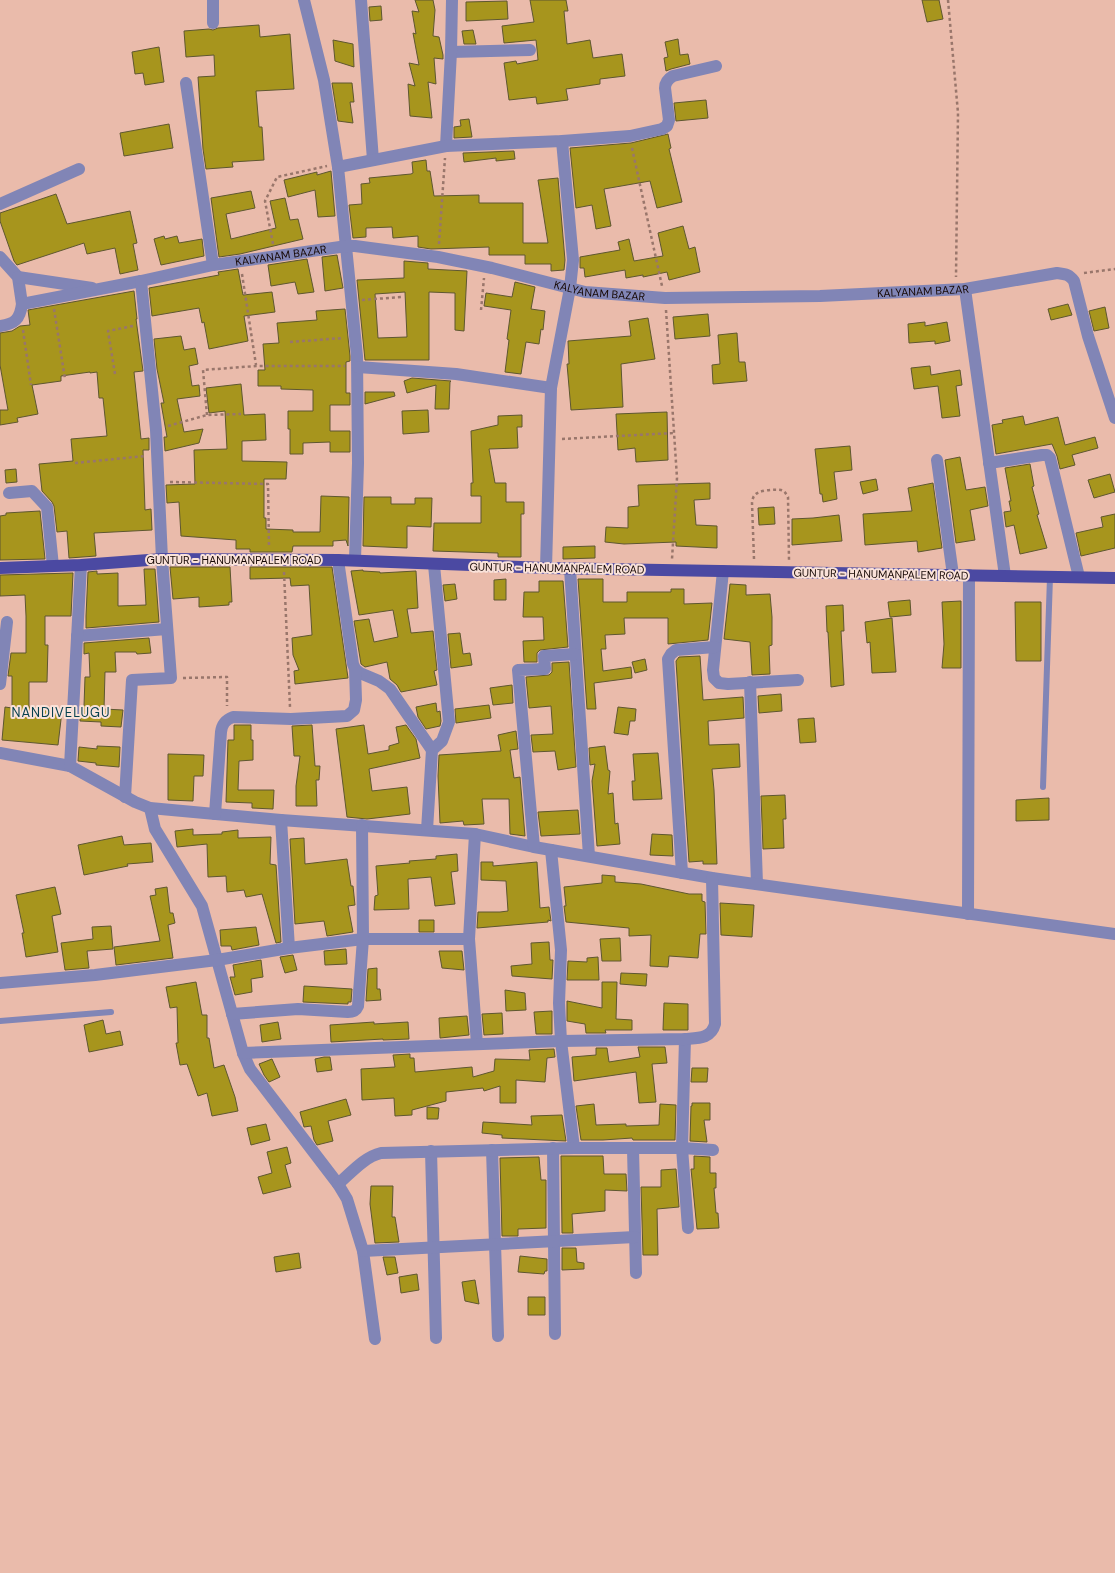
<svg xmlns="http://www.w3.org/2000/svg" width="1115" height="1573" font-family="'DM Sans',sans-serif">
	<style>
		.building { fill: #a7951d; stroke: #5e5730; fill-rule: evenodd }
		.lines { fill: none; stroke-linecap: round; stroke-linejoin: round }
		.path { stroke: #99766b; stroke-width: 2.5; stroke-dasharray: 3 3; stroke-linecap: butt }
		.lane { stroke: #8185b6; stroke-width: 6 }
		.street { stroke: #8185b6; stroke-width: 12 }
		.primary { stroke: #4b49a2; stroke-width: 12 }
		.labels { text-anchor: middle; stroke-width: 4; stroke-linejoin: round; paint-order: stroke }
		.street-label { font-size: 11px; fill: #160804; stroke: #fae2d9 }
		.quarter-label { font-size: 13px; letter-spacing: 1px; fill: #07414f; stroke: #fae2d9 }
	</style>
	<rect width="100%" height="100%" fill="#eabbab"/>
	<!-- building -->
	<path class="building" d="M415,0H433L435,10L433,36L439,37L443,55V59L434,58L436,84L428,82L432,118L410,116L408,84L415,86L409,63L419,65L413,33L416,34L412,11L419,12Z
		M530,0H566L568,11H564L567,44L590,40L593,58L622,54L625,76L600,79V84L566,89L568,100L537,104L536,97L509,100L504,63L516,61L517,64L538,60L537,49L536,40L504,43L502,26L534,22Z
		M922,0H939L943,19L927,22Z
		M507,1L508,19L466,21V2Z
		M381,6L382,20L370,21L369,7Z
		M259,25L260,37L290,34L294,89L256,91L259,127H262L264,160L232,162L233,167L206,169L203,149L198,77L215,76L214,55L186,57L184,31L209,29L213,30L218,28Z
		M473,30L476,44H464L462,31Z
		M678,39L680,55L688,54L690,64L671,69L666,71L664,58L668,57L665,42Z
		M333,40L353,44L354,67L335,61Z
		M159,47L164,82L145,85L143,73L135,74L132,52Z
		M332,83H352L354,102H350L353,123L338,121Z
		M706,100L708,118L676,121L674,103Z
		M469,119L472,137L454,138V127L461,126L460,120Z
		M169,124L173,148L124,156L120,133Z
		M668,134L671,148L669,149L682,202L657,208L650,181L604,189L611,226L596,229L592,205L576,208L570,148L631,143Z
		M514,151L515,159L496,161V158L464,162L463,153Z
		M426,160L427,171H430L434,196L479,195V203H523V243H548L538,180L558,178L565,260L564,270L551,271V264H525V255H489V247L431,249L418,247V236L393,238L392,227L366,228V237L353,238L349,205L362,204L361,184L370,183L369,178L411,174L413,173L412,162Z
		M331,171L335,216L318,217L315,190L288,197L284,180L317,172V175Z
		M251,191L255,208L226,214L231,239L276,228L270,201L285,198L290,220L298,219L303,239L240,254L219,257L211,198Z
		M56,194L67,224L130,211L137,243L133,244L138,270L120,274L115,248L87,254L84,243L17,265L14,261L0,221V213Z
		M683,226L689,249L695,247L700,272L669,280L667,272L643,277V275L626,278L625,270L585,277L584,268H580V257L620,250L618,242L629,239L634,261L663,256L658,233Z
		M164,236L165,239L177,236L179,243L202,239L204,256L161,265L154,239Z
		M337,255L343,288L325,291L322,257Z
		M307,259L314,292L298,294L295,282L271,286L268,265Z
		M404,261L428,263V269L467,271L464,331L455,330V293L429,292V360H365L357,280L404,278ZM405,292L407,337L378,338L375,294Z
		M238,269L243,295L272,292L275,312L244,316L248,341L209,349L204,322L202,323L199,308L152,316L149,288L219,275L218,272Z
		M515,282L535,287L531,309L545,311L543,330L541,329L539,344L526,342L521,374L505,372L509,340L507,339L511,310L484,306L486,293L512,297Z
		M134,291L137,319H136L143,371L134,372L141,439L149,438V450H143L145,510L151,509L152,530L94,533L96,556L69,558L67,531L57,532L54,506L52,502L42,491L39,464L73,461L71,439L107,436L103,398H99L97,372L90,373V372L61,376V381L32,385L38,414L17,418L18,422L0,425V410H8L0,365V333L12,331L20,326L30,325L28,310Z
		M1068,304L1072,315L1051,320L1048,309Z
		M1105,307L1109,328L1094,331L1089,311Z
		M345,309L350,356V361L346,362V393H350V405H330V431H350V452H330V442L303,443V454H290V429H288V411H313V390L281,389V386H258V370H265L263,344L279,343L277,323L317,320L316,311Z
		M708,314L710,336L675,339L673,317Z
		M648,318L655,359L621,364L623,407L571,410L567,364H569L568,341L631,336L629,321Z
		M925,322V326L947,322L950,341L935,344V341L909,343L908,324Z
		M737,333L739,362H745L747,381L713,384L712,365L720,364L718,335Z
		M181,336L184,350L195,348L198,364L189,366L192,386L199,385L200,396L177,399L184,432L203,429L199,443L165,451L164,437H167L161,403H164L157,369L154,339Z
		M930,366L931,375L960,370L962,385L956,386L960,416L942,418L938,386L914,389L911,368Z
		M412,378L451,381L450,382L449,409H435L436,385L407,393L404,381Z
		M241,384L244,415L265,414L266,440L242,441V461L287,462L286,479H264V518H266V529L293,530V532H320L321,496L349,497L348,546L346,540L333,541V546H293L292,552H250V549H236V540L181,536L179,502L167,503L166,485L195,484L194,450L227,449L225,411L209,413L206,388Z
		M365,392H394L395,396L365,404Z
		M428,410L429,432L403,434L402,411Z
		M667,412L668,460L636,462L635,448L618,450L616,414Z
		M522,415V427H517L518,448L489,449L495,483H506V502H524V514H521V557H498V553L433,551L434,523H481V496H471V483H473L471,431L498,425V416Z
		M1023,416L1025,425L1058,417L1065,445L1095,437L1098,448L1072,455L1075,465L1060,469L1057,456L1052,444L996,454L992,425L1003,423L1002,420Z
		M850,446L852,470L834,472L837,499L823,502L822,494H820L815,449Z
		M960,457L966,490L985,487L988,506L970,510L975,540L956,543L945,460Z
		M1030,464L1034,486L1032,487L1039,514L1037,515L1047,548L1020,554L1014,525L1006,527L1004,512L1011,511L1009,501H1011L1005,468Z
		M16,469L17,482L6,483L5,470Z
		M1110,474L1115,492L1094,498L1088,480Z
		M876,479L878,490L863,494L860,482Z
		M710,483V499L694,500L696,525L717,526V548L676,546V542L624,544L605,542L606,527L628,528V507L639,506L638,485Z
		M933,483L942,548L918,552L917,541L865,545L863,514L912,511L908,488Z
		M364,497H391V504H415V498H432L431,527L407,526V548L363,546Z
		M774,507L775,524L759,525L758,508Z
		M40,511L45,559L0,560V516L6,515V513Z
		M1115,514V548L1081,556L1076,533L1103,527L1101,517Z
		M839,515L842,541L792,545V519L813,518Z
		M595,546V558L563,559V547Z
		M170,567H230L232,602H229V605L199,607V597L173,599Z
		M250,567H332L348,678L295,684L294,671L299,670L293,655L292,638L312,635L309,585L291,586L290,578L250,579Z
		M144,569H155L159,622L86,628V616L88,572L97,571V574L118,573V606L146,605Z
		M363,570V571L380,572V573L416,571L418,608L407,609L411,633L433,631L437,670L434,671L437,685L401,692L397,685L390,679L387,662L365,667L361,664L354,621L369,619L374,642L398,637L393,610L359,615L351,571Z
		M73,573L71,616H45V645H48L47,682H29V707L62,711L58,745L2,740L5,707L12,708V676H8L11,653H26V616L25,595L0,596V575Z
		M506,579V600H494V580Z
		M578,579H603V602H627V592H671V589H684V604L712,603L708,640L668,644V618H624L625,634L605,635L606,649H601L603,671L631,667L632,678L594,683L596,709H587Z
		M539,581H563L568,647L540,650L537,653V662H524L523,641L544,640L543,617H523L524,592H539Z
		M455,584L457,599L445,601L443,585Z
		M730,584L746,585V595L770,594L772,617V645L769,646L770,674L752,675L750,642L724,639Z
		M910,600L911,615L890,617L888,602Z
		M961,601V668H942L944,644L942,602Z
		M1015,602H1041V661H1016Z
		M843,605L844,631H841L844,685L831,687L828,632H827L826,606Z
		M892,618L896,672L872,673L870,642L867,643L865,622Z
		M460,633L463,654L470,653L472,665L451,668L448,634Z
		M149,638L151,653L137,654L136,652H115L116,672H105L104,709L123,710L121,727L101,726V722L80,721L81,706H84L85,677H90L89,653L84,654V643Z
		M700,656L703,700L743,697L744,718L708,721L709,745L739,744L740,767L712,769L714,790L717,864H703V861L689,862L676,661L679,657Z
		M645,659L647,670L635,673L632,662Z
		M569,662L576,767L558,770L555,751L533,752L531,735L553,734L551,706L529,708L526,677L549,675L552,672V663Z
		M512,685L513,703L493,705L490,688Z
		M781,694L782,711L759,713L758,696Z
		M436,703L437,712L440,711L441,721L440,726L426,729L418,717L416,707Z
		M489,705L491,718L456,723L455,709Z
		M618,707L636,709L635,721H630L628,735L614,733Z
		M814,718L816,742L800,743L798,719Z
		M234,725H251V740H253V760L239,761L238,790H274L273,809L252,808V803L226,802L228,740H234Z
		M312,725L315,766H320L319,780H316L317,806H296V786L300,756H294L292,726Z
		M364,725L368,754L389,750V746L399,743L396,727L406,725L416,739L420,758L369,769L372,791L407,787L410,814L367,819L347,817L336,729Z
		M516,731L518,749L510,750L514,778L520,777L525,836L510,834L509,799H482L484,824L464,825L463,821L440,823L438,776L439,755L501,751L498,735Z
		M97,746L120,747L119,767L96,765V763L78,761L79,747L97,749Z
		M605,746L608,770L610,771L608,794L613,793L615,824L618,823L620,844L597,846L592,781L595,764L590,765L589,748Z
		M658,753L662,799L633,800L632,781H635L633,754Z
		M168,754L204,755L203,776H194L193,801L168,800Z
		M785,795L786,819H783L784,848L763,849L761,796Z
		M1049,798V820L1016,821V800Z
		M578,810L580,834L541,836L538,812Z
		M193,829V835L222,834V832L238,830V838L271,837L270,864L276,865L281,942L276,943L262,894L246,897L244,890L227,892L226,876L208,877L207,844L177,847L175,831Z
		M652,834L672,835L673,856L650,855Z
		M122,836L124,845L151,843L153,862L127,864L128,866L84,875L78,845Z
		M304,838L305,864L347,859L351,886H353L355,905L348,906L353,932L327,936L324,921L295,924L290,839Z
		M457,854L458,871L451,872L455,904L435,906L431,877L408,879L409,909L374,910L375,896L378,895L376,866L410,863L409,861L436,859V856Z
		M481,862H493V866L537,862L540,908L549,907L551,921L548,920V922L477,928L478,912H500L508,911L506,881L481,880Z
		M602,875L615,876V882L641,884L689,894H702V901L705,902L706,934H700L698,958L669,956L668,967L650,966L651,935L629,936V928L566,922L564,906H566L564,887L602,883Z
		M55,887L61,914L52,916L58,952L26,957L22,933H24L16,895Z
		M167,887L170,913H173L175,923L168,925L173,958L116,965L114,947L160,941L150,896L156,895L155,889Z
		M720,903L754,905L752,937L721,935Z
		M419,920H434V932H419Z
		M111,926L113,949L87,951L89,968L65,970L61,943L93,939L92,927Z
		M256,927L259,945L232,950L231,946H221L220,930Z
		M620,938L621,961H602L600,939Z
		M549,942L550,960H553L552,979L512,976L511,966L532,964L531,943Z
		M346,949L347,964L325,965L324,951Z
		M439,951H462L464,970L442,968Z
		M293,955L297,970L285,973L280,957Z
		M598,957L599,980H567L568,961L587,962V958Z
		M261,960L263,977L251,979L252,992L235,995L230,977H235L233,965Z
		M377,968V989H380L381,1000L366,1001L368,969Z
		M621,973L647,974L646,986L620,984Z
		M196,982L202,1015H207V1038H209L214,1068L224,1065L235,1097L238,1111L212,1116L207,1093L198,1096L187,1064L180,1065L176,1043H178L177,1007L170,1008L166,987Z
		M602,982H617L616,1019L632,1020V1030H605L606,1033H586L585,1024L567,1021V1001L602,1008Z
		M304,986L352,989L351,1002H348V1004L303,1002Z
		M505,990L525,993L526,1010L506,1011Z
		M664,1003L688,1004V1030H663Z
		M552,1011V1034H536L534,1012Z
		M502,1013L503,1034L484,1035L482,1014Z
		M467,1016L469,1035L440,1038L439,1018Z
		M103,1020L106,1034L120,1031L123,1045L89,1052L84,1025Z
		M278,1022L281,1039L262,1042L260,1025Z
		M374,1022V1024L408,1022L409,1039L383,1040V1039L331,1042L330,1025Z
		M638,1047H665L667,1063L652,1064L656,1102L639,1103L636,1072L574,1081L572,1057L596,1055V1048H607L609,1062L640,1057Z
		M554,1049L555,1057L547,1058L545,1082L516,1080V1103H500V1086L484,1091L483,1088L446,1092V1101L412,1110V1115L395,1116L394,1098L362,1100L361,1069L395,1067L393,1055L410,1054V1058H414L415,1072L472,1067L473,1077L494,1071L495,1059L530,1060L529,1050Z
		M324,1057H330L332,1070L317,1072L315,1059Z
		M272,1059L280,1077L269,1082L264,1075L259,1064Z
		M692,1068H708L707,1082H691Z
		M346,1099L351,1115L328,1121L333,1141L317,1145L314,1140L311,1126L304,1127L300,1112Z
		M692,1103H710V1120H704L707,1142L690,1141L691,1106H692Z
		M594,1104L596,1125L626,1124V1126L659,1125L660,1104L676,1105L675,1140H633L632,1138L603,1140H581L576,1106Z
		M427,1107L439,1108L438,1119H427Z
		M562,1115L566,1141L502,1138V1135L482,1133L483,1122L532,1125L531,1116Z
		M266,1124L270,1140L251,1145L247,1128Z
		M287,1147L291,1163L285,1165L291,1187L263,1194L258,1177L272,1173L267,1152Z
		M561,1156H603L604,1174H626L627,1191L605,1190V1211L572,1214L573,1233H562Z
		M694,1156L710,1157V1173H716V1188H714L716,1213H718L719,1228L697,1229L691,1169H694Z
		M539,1157L541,1180H546V1228L518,1229V1236H502L500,1158Z
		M676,1169L679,1207L657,1209L658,1255H643L641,1187H661V1170Z
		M371,1186H393L392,1217H395L399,1242L375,1243L370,1204Z
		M562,1248H576L577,1262L584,1263V1269L562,1270Z
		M299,1253L301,1268L276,1272L274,1257Z
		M520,1256L547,1259V1271H545L544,1274L518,1272Z
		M383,1257H395L398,1273L387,1275Z
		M417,1274L419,1290L401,1293L399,1277Z
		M475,1280L479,1304L465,1301L462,1282Z
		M528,1297H545V1315H528Z"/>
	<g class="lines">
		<!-- path -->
		<path class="path" d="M948,0L958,113L956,277
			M632,148L662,286
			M273,244L265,201L277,177L327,166
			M439,244L445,158
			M1084,273L1115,269
			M242,274L256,365
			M362,300L401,297
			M54,309L65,379
			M481,310L484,278
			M666,310L677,478L672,559
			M23,330L31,385
			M290,342L343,338
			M115,374L108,331L133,326
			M207,415L203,370L256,366H345
			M168,426L207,415L241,414
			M562,439L674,433
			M75,463L145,456
			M170,482L268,484L269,547
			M754,559L752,503C752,502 753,497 754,496C757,490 775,489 781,490C785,491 786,494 788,497L789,560
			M284,572L290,707
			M183,678L227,677V706"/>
		<!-- lane -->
		<path class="lane" d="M1043,787L1050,577
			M0,1021L111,1012"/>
		<!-- street -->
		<g class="street">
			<path d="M304,0L324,80L338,167L357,356L358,463L355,560"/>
			<path d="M361,0L373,160"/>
			<path d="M213,23V0"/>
			<path d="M451,52L530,50"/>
			<path d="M186,83L213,265"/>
			<path d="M446,146L451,52L452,0"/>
			<path d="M338,167L446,146L562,141L630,136L662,129L667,126L669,120L665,88C665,82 668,79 673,76L716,66"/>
			<path d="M0,204L79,169"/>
			<path d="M0,257L18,277L22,304"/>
			<path d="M18,277L92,288"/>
			<path d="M965,289L1005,576"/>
			<path id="s1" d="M0,326C15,324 20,319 22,304L141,281L213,265L347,246H355L438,257L492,268L585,292L665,298L820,296L965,289L1057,273C1065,274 1069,274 1074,281L1088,336L1115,418"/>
			<path d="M358,367L456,374L551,388"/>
			<path d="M937,460L953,575"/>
			<path d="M989,463L1042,455H1047L1050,458L1079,577"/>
			<path d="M9,493L32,491L47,507L53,566"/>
			<path d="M338,560L353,664L355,669L360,673L379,681L390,689L432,750"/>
			<path d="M546,568L551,388L570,288L573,260L562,141"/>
			<path d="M570,569L589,856"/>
			<path d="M723,571L713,670L714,678L719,683L728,684L798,680"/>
			<path d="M77,636L167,629"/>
			<path d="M750,682L757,884"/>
			<path d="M0,684L7,622"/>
			<path d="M0,753L70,766L135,802L150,808L281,820L475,834L534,847L712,878L1115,934"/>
			<path d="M70,766L81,565"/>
			<path d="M125,797L132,680L171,678L162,559L156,430L141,281"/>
			<path d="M150,808L155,829L202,906L243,1053L250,1069L338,1184L347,1199L363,1251L375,1339"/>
			<path d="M215,814L221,732C222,724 225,720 233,717L291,719L347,716L354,710L356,700L355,669"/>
			<path d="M281,820L289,948"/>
			<path d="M427,830L432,750L442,741L449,722L434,565"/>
			<path d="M475,834L469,939L477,1044"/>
			<path d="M534,847L518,670L545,669L544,656L575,654"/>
			<path d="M551,850L561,950L559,1003L561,1041L574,1148"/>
			<path d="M682,873L668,659L671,654L676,650L715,647"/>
			<path d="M968,914L969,575"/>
			<path d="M0,983L95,975L217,960L289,948L363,939H469"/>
			<path d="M232,1014L298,1009L348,1012C353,1012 356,1011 358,1006L363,939L362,825"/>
			<path d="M685,1039L682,1148L688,1228"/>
			<path d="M243,1053L561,1041L685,1039C698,1038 711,1039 715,1024L712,878"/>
			<path d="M553,1148L555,1334"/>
			<path d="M633,1149L636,1273"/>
			<path d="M492,1150L498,1336"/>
			<path d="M431,1151L436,1338"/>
			<path d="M338,1184C351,1173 364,1157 381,1153L574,1148H682L713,1150"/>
			<path d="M363,1251L635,1237"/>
		</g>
		<!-- primary -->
		<path class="primary" d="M0,568L81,565L162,559L338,560L546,568L1115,578"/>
	</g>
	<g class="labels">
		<!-- street labels -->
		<g class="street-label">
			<text dy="4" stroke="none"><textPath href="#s1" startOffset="298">KALYANAM BAZAR</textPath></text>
			<text dy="4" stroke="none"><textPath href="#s1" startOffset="622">KALYANAM BAZAR</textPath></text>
			<text dy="4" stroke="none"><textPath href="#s1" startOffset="946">KALYANAM BAZAR</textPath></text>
			<text x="234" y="564">GUNTUR - HANUMANPALEM ROAD</text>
			<text transform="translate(557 568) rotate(1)" y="4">GUNTUR - HANUMANPALEM ROAD</text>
			<text transform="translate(881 574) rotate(1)" y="4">GUNTUR - HANUMANPALEM ROAD</text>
		</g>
		<!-- quarter labels -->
		<g class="quarter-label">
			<text x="61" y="717">NANDIVELUGU</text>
		</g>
	</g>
</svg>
